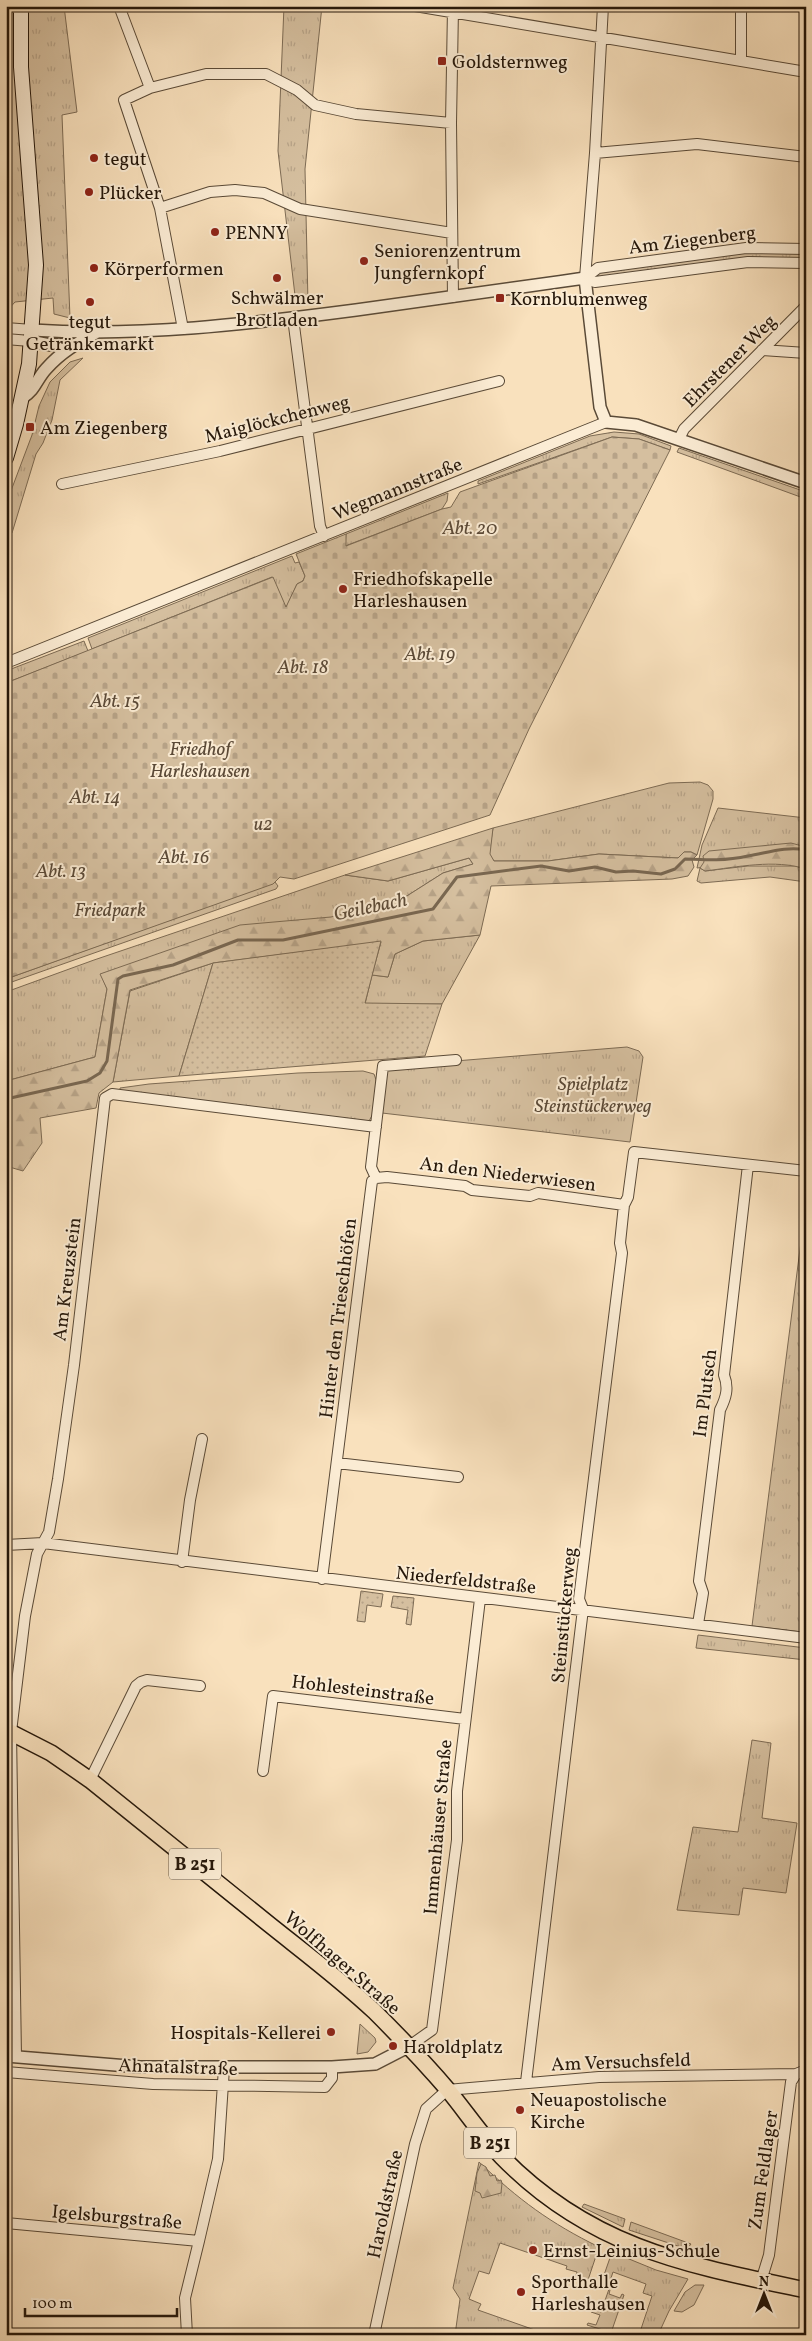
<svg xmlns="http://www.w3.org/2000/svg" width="812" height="2341" font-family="Vollkorn,serif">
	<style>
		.grass { fill: url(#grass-tufts); stroke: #7d6b54 }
		.forest { fill: url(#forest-firs); stroke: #7d6b54 }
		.cemetery { fill: url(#cemetery-stones); stroke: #7d6b54 }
		.garden { fill: url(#garden-dots); stroke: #7d6b54 }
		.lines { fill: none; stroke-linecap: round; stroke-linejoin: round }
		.stream { stroke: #796751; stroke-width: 3 }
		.minor-casing { stroke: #5a4a37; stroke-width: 12 }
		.tertiary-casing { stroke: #5a4a37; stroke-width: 14 }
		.secondary-casing { stroke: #25170a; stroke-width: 16 }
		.primary-casing { stroke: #25170a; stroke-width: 18 }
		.minor { stroke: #fbecd4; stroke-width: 10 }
		.tertiary { stroke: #fbecd4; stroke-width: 11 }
		.secondary { stroke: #fbecd4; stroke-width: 14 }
		.primary { stroke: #f9e1bd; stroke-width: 15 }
		.poi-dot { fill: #8f2418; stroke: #fbecd4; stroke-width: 2 }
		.labels { text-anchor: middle; stroke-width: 4; stroke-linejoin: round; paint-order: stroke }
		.shield { fill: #fbecd4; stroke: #655747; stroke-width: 1 }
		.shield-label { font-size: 18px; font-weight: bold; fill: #25170a }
		.poi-label { font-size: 19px; fill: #25170a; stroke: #fbecd4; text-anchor: start }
		.street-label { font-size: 19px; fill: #25170a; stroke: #fbecd4 }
		.park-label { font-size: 19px; font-style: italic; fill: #5a4937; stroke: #fbecd4 }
		.water-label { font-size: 20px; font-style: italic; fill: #5d4c39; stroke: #fbecd4 }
	</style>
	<defs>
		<pattern id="grass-tufts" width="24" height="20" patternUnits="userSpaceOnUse" patternTransform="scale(1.25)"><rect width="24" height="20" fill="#d5bf9f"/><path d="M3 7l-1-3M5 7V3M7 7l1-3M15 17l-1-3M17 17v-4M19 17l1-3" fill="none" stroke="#b7a388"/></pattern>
		<pattern id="forest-firs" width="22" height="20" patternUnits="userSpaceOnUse" patternTransform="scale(1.25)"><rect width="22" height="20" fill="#d5bf9f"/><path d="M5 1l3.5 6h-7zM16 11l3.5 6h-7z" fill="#b7a388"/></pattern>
		<pattern id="cemetery-stones" width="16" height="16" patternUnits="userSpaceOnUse" patternTransform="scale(1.25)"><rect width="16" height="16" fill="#d5bf9f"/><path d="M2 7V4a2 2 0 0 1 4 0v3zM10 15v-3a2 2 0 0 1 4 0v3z" fill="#b7a388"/></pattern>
		<pattern id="garden-dots" width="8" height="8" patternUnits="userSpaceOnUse" patternTransform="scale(1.25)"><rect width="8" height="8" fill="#d5bf9f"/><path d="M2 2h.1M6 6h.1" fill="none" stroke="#b7a388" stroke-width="1.8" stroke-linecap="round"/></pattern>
	</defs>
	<rect width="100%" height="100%" fill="#f9e1bd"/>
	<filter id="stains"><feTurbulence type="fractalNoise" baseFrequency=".004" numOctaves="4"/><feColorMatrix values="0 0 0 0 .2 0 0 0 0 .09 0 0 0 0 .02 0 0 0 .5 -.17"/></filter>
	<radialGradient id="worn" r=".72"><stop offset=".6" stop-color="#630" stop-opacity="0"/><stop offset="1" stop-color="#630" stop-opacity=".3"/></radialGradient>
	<!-- grass -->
	<path class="grass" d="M6,6H64L77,112L62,115L70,318L54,314L53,298L15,302L6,312Z
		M284,6H322L305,169L308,303L296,304L278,151Z
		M746,252L806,253V259L597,278V273Z
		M83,358L60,380L52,420L43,443L36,454L12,533L6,538V504L32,435L39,406L50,382L70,362Z
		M614,432L639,434L671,446L670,450L639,439L612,437L478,484V481L590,436Z
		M679,448L806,492V499L677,452Z
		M448,493L447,501L442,509L345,546L346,534Z
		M292,556L295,563L299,562L305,576L303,581L297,584L286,608L272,577L92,649L88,638Z
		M84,641L88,651L6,683V671Z
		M700,782L708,785L713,791V799L697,855L691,852H684L678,858L599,854L548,861H494L489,854L493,828L669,783Z
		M718,808L806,818V863L791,857L697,868L702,845Z
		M469,858L473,864L443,873L399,901L101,974L107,989L95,1057L6,1081V992L94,960L345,875L388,881Z
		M748,866H795L806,869V882L770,877L701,883L697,881L700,868L705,871Z
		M275,882L278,886L276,889L6,984V979Z
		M480,935L442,1004H365L372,975L388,977L395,954L423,941Z
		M213,963L179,1076L113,1082L130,991Z
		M627,1047L639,1051L643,1057L630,1142L382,1113L387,1071L394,1066Z
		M363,1071L374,1074C380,1088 378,1107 369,1121L120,1091V1088L149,1084L298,1073Z
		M806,1202V1599L802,1632L752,1626Z
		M698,1635L806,1648V1660L696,1648Z
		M752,1740L771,1743L762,1818L797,1823L786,1893L743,1888L739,1915L677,1910L693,1827L738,1832Z
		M360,2024L375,2038L376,2042L368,2052L357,2054Z
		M479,2162C519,2200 550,2223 599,2247L587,2283L575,2278L577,2272L566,2269L567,2266L500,2243L489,2274L479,2271L469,2299L481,2304L478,2310L549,2335H455L460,2299L453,2288Z
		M584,2204L625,2219L623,2227L582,2207Z
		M631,2222L691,2244L687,2249L629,2230Z
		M612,2252L656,2270L688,2279L669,2311L658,2335H639L652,2296L643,2293L646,2284L613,2272L610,2281L606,2279L604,2275Z
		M695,2285H704L694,2305L682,2312L674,2311L685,2292Z
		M609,2289L610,2290L609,2294L620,2298L622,2294L624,2295L612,2330L619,2333V2335L587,2325L588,2323L596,2325L600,2315L591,2312L592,2309L601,2312Z"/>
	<!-- forest -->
	<path class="forest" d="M493,828L490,854L494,861H548L599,854L678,858L684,852H691L697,855L692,860L694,867L688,876L672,879L491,886L480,935L423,941L395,954L388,977L372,975L381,942L213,963L130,990L113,1082L99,1093L96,1108L40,1118L42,1143L23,1171L6,1166V1081L95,1057L107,989L100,974L240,925L331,917L399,901L443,873L473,864L469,858L388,881L345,875Z
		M791,843L806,847V869C775,859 737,867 705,871L700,868L704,862L703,856L709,851Z
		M481,2164L486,2167L490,2176L495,2175L497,2181L501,2180L502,2183L501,2193L482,2198L480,2193L475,2191L477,2173Z"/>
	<!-- cemetery -->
	<path class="cemetery" d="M612,437L639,439L670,450L529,729L490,815L294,879L280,877L273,884L6,979V683L273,577L286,607L297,584L303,581L305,576L296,554L346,534V546L442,509L451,507L460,492Z"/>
	<!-- garden -->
	<path class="garden" d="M381,941L365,1003L442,1004L425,1056L179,1076L213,963Z
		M361,1591L383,1594L381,1607L367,1605L365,1622L357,1621Z
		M393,1596L414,1598L411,1625L406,1624L408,1610L391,1607Z"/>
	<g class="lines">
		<!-- stream -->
		<path class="stream" d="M6,1099L87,1081L100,1073L107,1061L118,979L123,976L173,965L238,940H283L433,909L457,877L541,866L569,871L595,867L616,872L633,871L661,874L675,869L685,859C706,860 726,861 748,856C767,853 786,846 806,850"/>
		<defs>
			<path id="minor" d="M119,6L150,88L124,100L160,208L183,329
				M415,6L806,72
				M453,8L451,123L453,297
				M741,59V6
				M150,88L206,74H266L297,90L315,105L356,114L451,123
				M595,153L697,144L806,157
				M160,208L210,192L235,190L264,193L300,209L452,233
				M585,278L595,153L603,6
				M585,278L598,268L746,248L806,249
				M585,278L595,282L748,262L806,263
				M293,318L320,526L324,536
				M6,328L32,330
				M6,339L30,341
				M762,350L806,353
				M679,439L684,429L806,306
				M62,484L220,451L499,381
				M6,663L606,422
				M376,1178L371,1167L383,1066L456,1060
				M337,1463L458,1477
				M6,1545L43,1543L806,1638
				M182,1562L190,1500L202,1439
				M322,1579L372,1181L376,1178L387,1177L465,1186L472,1190L530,1196L538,1193L624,1205
				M698,1624L703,1593L699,1581L720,1410C726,1398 729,1388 724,1375L748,1165
				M263,1771L273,1696L465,1719
				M90,1780L136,1686L141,1682L147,1680L200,1686
				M408,2047L432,2030L457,1840V1791L480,1599
				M16,2057L11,1732L25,1616L37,1554L49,1532L58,1479L74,1365L105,1098L112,1094L376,1127
				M6,2072L153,2084L325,2087L332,2078V2067
				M526,2082L583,1609L579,1599L622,1253L620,1243L624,1205L628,1197L634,1152L806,1171
				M6,2223L199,2241L218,2159L224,2068
				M761,2281L769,2255L791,2082L796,2074L806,2070
				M187,2335L185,2298L199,2241
				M374,2335L415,2144L426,2109L447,2090L599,2077L796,2074"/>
			<path id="tertiary" d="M32,330C140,337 249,324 356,310C433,299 509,289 585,278L600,407L606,422L636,425L806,483
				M30,341L50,345H73
				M22,398C36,389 36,380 46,369C61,352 77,343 96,333
				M6,2056L140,2067H332L375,2064L408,2047"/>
			<path id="secondary" d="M6,458L16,424L29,364L36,265L21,67V6"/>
			<path id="primary" d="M6,1730L51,1753L90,1780C150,1828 210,1876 270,1925C305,1953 341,1980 374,2011C399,2036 425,2063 448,2090C466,2112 482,2136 502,2157C591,2248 687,2265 806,2290"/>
		</defs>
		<!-- minor casing -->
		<use href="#minor" class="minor-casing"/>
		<!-- tertiary casing -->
		<use href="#tertiary" class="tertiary-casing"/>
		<!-- secondary casing -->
		<use href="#secondary" class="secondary-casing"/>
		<!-- primary casing -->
		<use href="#primary" class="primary-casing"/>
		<!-- minor -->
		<use href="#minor" class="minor"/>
		<!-- tertiary -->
		<use href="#tertiary" class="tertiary"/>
		<!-- secondary -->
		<use href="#secondary" class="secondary"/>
		<!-- primary -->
		<use href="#primary" class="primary"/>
	</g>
	<!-- markers -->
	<g class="poi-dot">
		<rect x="437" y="56" width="10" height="10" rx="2.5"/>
		<circle cx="94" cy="158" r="5"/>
		<circle cx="89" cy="192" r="5"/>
		<circle cx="215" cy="232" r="5"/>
		<circle cx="364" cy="261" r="5"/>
		<circle cx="94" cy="268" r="5"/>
		<circle cx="277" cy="278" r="5"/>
		<rect x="495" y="293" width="10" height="10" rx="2.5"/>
		<circle cx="90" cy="302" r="5"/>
		<rect x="25" y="422" width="10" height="10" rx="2.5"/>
		<circle cx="343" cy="589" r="5"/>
		<circle cx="331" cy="2032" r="5"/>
		<circle cx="393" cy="2046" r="5"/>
		<circle cx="520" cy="2110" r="5"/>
		<circle cx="533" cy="2250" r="5"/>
		<circle cx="521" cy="2292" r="5"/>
	</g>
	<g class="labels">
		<!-- shield labels -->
		<g class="shield">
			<rect x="169" y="1848.5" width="52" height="31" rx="4"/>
			<rect x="464" y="2127.5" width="52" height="31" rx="4"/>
		</g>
		<g class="shield-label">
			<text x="195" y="1870">B 251</text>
			<text x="490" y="2149">B 251</text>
		</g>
		<!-- poi labels -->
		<g class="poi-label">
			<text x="452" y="68">Goldsternweg</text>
			<text x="104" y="165">tegut</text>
			<text x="99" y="199">Plücker</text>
			<text x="225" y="239">PENNY</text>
			<text x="374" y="257">Seniorenzentrum<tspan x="374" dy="22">Jungfernkopf</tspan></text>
			<text x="104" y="275">Körperformen</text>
			<text x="277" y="304" text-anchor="middle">Schwälmer<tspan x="277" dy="22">Brotladen</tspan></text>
			<text x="510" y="305">Kornblumenweg</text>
			<text x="90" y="328" text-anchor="middle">tegut<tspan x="90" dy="22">Getränkemarkt</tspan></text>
			<text x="40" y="434">Am Ziegenberg</text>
			<text x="353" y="585">Friedhofskapelle<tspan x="353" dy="22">Harleshausen</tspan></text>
			<text x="321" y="2039" text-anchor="end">Hospitals-Kellerei</text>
			<text x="403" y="2053">Haroldplatz</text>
			<text x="530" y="2106">Neuapostolische<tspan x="530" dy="22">Kirche</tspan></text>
			<text x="543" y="2257">Ernst-Leinius-Schule</text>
			<text x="531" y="2288">Sporthalle<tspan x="531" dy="22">Harleshausen</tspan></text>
		</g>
		<!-- street labels -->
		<g class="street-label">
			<text transform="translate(692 239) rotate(-7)" y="7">Am Ziegenberg</text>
			<text transform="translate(729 360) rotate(-45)" y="7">Ehrstener Weg</text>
			<text transform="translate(277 418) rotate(-14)" y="7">Maiglöckchenweg</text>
			<text transform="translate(397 488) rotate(-22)" y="7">Wegmannstraße</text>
			<text transform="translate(508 1173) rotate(7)" y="7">An den Niederwiesen</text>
			<text transform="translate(66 1279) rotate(-83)" y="7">Am Kreuzstein</text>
			<text transform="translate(337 1318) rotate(-83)" y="7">Hinter den Trieschhöfen</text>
			<text transform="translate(704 1393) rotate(-83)" y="7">Im Plutsch</text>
			<text transform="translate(466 1579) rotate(6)" y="7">Niederfeldstraße</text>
			<text transform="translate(563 1615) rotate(-85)" y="7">Steinstückerweg</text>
			<text transform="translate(363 1689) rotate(7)" y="7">Hohlesteinstraße</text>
			<text transform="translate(437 1827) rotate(-85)" y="7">Immenhäuser Straße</text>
			<text transform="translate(343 1962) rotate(41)" y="7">Wolfhager Straße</text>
			<text transform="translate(621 2061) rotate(-2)" y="7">Am Versuchsfeld</text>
			<text transform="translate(178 2066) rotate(2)" y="7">Ahnatalstraße</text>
			<text transform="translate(762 2170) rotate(-82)" y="7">Zum Feldlager</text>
			<text transform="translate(384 2204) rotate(-78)" y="7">Haroldstraße</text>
			<text transform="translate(117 2216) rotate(5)" y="7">Igelsburgstraße</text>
		</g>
		<!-- park labels -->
		<g class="park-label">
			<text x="470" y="534">Abt. 20</text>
			<text x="430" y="660">Abt. 19</text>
			<text x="303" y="673">Abt. 18</text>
			<text x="115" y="707">Abt. 15</text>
			<text x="200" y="755">Friedhof<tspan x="200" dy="22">Harleshausen</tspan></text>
			<text x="95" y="803">Abt. 14</text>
			<text x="263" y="830">u2</text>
			<text x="184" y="863">Abt. 16</text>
			<text x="61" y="877">Abt. 13</text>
			<text x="110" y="916">Friedpark</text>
			<text x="593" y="1090">Spielplatz<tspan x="593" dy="22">Steinstückerweg</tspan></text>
		</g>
		<!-- water labels -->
		<g class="water-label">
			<text transform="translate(370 906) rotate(-12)" y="7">Geilebach</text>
		</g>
	</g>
	<!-- margin -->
	<rect width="812" height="2341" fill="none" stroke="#f9e1bd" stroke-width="25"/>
	<rect x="8" y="8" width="797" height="2326" fill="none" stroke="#25170a" stroke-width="2.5"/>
	<rect x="12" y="12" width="787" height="2316" fill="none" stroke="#25170a"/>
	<!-- north arrow -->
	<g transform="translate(764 2294)" stroke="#fbecd4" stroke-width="4" paint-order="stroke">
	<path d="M0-4L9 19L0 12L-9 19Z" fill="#25170a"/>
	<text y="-8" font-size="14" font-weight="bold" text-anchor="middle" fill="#25170a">N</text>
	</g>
	<!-- scale -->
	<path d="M25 2308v8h152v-8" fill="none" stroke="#25170a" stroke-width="2.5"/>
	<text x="32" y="2308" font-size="15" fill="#25170a" stroke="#fbecd4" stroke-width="4" paint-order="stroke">100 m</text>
	<rect width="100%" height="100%" filter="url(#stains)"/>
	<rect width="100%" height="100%" fill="url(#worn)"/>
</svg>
